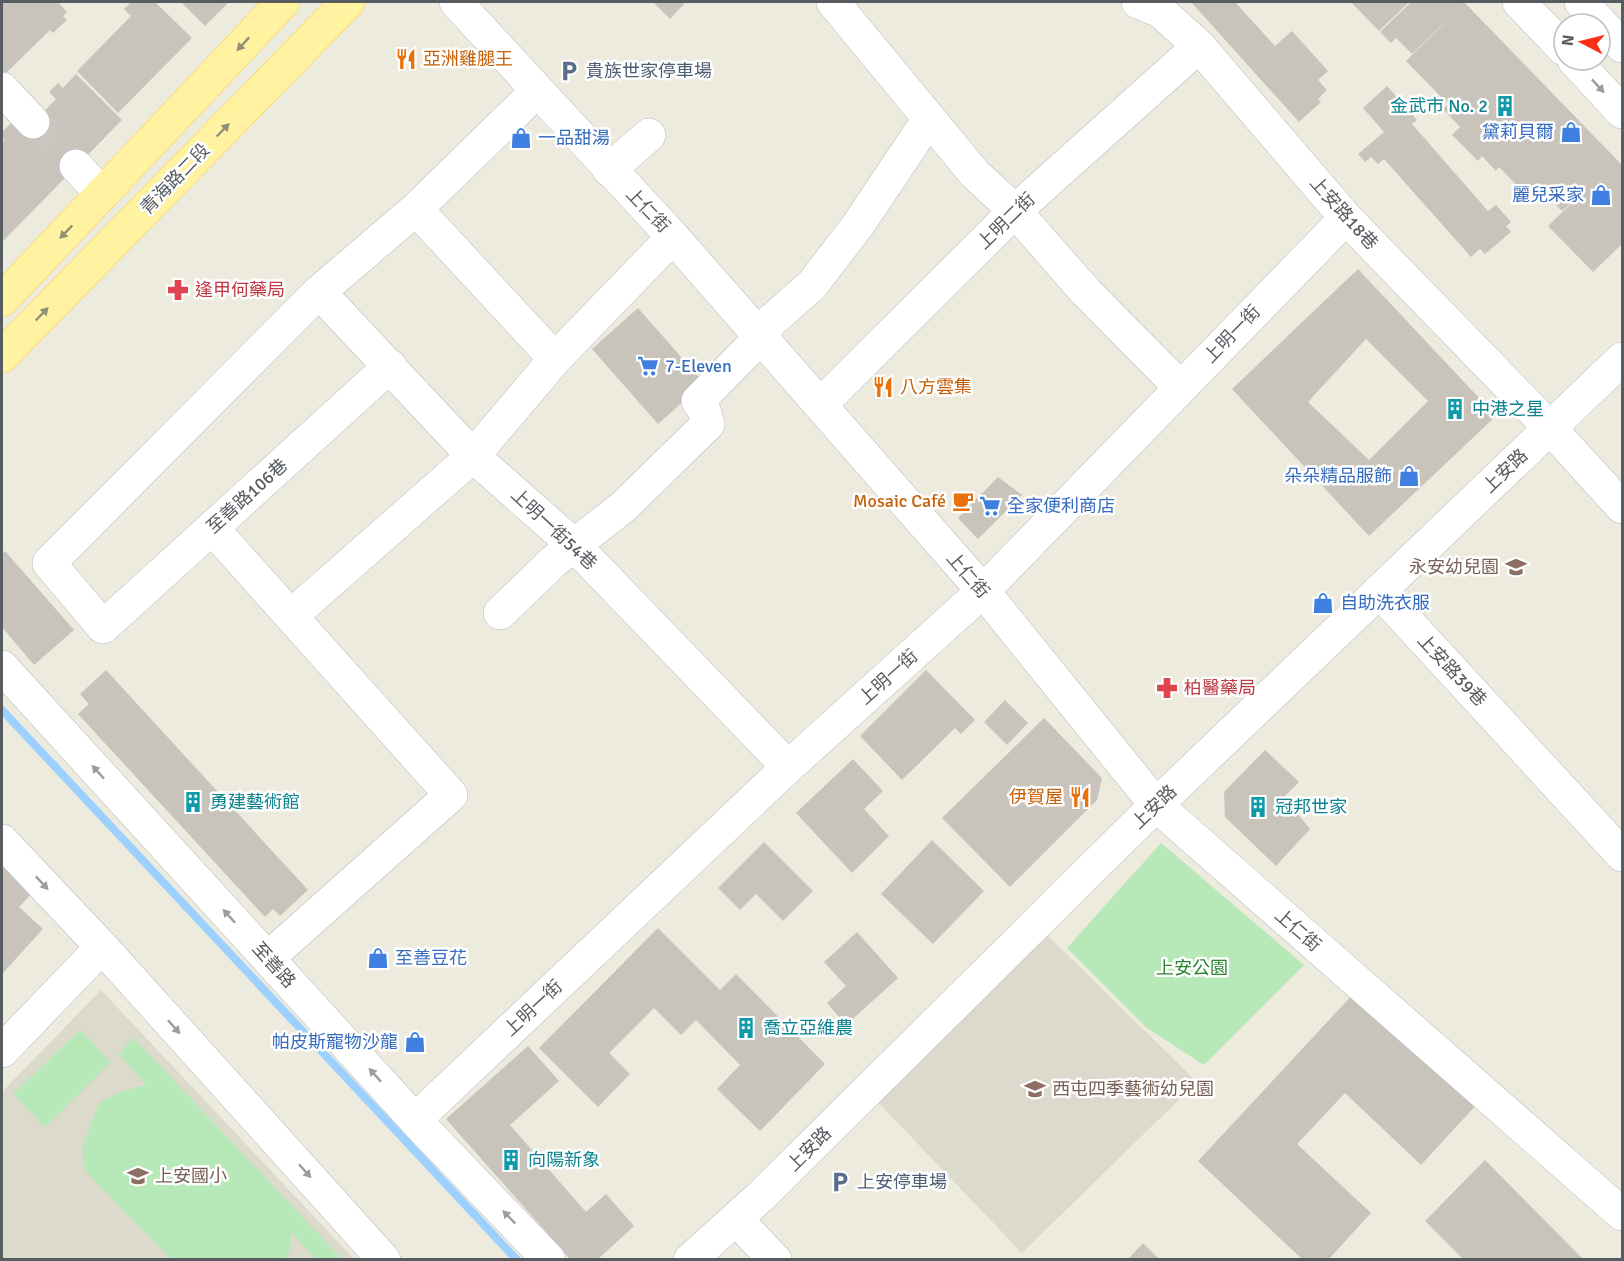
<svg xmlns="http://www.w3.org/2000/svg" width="1624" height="1261" font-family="Signika,'Noto Sans TC',sans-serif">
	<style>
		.education { fill: #dcd9cd }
		.green { fill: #b7e8b8 }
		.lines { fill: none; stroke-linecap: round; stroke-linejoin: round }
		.stream { stroke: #9cd1ff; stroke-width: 8 }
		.building { fill: #c8c4bb; fill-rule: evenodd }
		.minor-tunnel { stroke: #c8c6bf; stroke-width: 33; stroke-dasharray: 33 16; stroke-linecap: butt }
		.minor-casing { stroke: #b7babf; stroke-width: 34 }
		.major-casing { stroke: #ffd045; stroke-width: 34 }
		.minor { stroke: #fff; stroke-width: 33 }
		.major { stroke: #fff2a1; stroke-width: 33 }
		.oneway { fill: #929077 }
		.oneway2 { fill: #9a9da0 }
		.labels { text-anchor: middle; stroke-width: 5; stroke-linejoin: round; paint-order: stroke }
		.food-label { font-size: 18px; fill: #c56008; stroke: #fff; text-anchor: start }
		.service-label { font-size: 18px; fill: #4e5e75; stroke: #fff; text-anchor: start }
		.culture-label { font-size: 18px; fill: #0d838f; stroke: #fff; text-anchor: start }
		.shop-label { font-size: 18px; fill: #366cbe; stroke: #fff; text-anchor: start }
		.street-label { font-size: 18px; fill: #575c61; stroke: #fff }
		.health-label { font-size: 18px; fill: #be3a42; stroke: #fff; text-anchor: start }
		.education-label { font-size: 18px; fill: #785e54; stroke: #fff; text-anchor: start }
		.park-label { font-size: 18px; fill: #2b8531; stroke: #fff }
	</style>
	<rect width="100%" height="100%" fill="#edeade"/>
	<!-- education -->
	<path class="education" d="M1042,930L1197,1082L1022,1253L873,1097Z
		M101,990L354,1259L2,1260V1092Z"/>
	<!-- green -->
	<path class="green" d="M1161,843L1304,965L1204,1065L1147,1028L1067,948Z
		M80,1030L111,1062L45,1127L13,1094Z
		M133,1037L342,1259H316L291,1232L290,1250L285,1259H171L85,1171L82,1148L99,1103L120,1092L146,1085L119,1055Z"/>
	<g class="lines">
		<!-- stream -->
		<path class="stream" d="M2,710L517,1260"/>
	</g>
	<!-- building -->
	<path class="building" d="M2,2H58L67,12L63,16L67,20L53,33L50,30L5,74L2,71Z
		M131,2H155L192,38L118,113L77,71L131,16L124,9Z
		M181,2H229L205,26Z
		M653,2H686L670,19Z
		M1191,2H1235L1275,46L1292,31L1328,71L1318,80L1327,90L1318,99L1321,102L1299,122Z
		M1351,2H1409L1379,31Z
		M1411,2H1466L1412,54L1396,38L1391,43L1380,32Z
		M1465,3L1622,165V244L1593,272L1548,226L1588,187L1562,211L1538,186L1527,196L1499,167L1496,171L1482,156L1478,161L1452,135L1460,127L1443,109L1448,104L1406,61Z
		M76,74L122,120L2,242V144L4,141L2,132L16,118L27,129L56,99L49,92L58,83L63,88Z
		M1387,86L1417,120L1412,124L1488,211L1496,205L1511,222L1506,226L1511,232L1485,254L1480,249L1471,257L1384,159L1378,164L1371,157L1365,162L1358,154L1384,132L1363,108Z
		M1358,269L1496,416L1369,536L1232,389ZM1366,339L1428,401L1369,460L1308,402Z
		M638,308L704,383L658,424L592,349Z
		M998,477L1022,495L978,539L958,518Z
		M5,551L74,630L34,665L2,627V554Z
		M106,670L308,890L280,916L273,909L265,917L78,714L89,704L80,694Z
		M926,670L975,720L961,734L955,728L902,780L860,736Z
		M1005,700L1028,723L1007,745L984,722Z
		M1044,718L1102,778L1097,800L1010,887L942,818Z
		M1265,750L1299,782L1284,797L1310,829L1276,866L1225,817L1224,792Z
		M853,759L883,791L864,809L889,836L852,873L796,813Z
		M932,840L984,891L933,944L881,894Z
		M764,842L813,891L783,921L756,894L740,910L718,888Z
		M2,861L34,891L19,907L43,929L2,974Z
		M658,928L720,990L736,974L825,1064L760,1131L717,1089L740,1065L696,1020L681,1035L654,1008L609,1053L630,1074L598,1107L539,1048Z
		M857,932L898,978L846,1025L827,1003L846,986L824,962Z
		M1356,991L1477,1104L1421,1165L1345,1093L1297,1144L1371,1213L1328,1260H1303L1198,1161Z
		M528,1046L559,1081L510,1125L586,1212L606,1194L634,1226L597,1260H571L446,1119Z
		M1485,1160L1584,1260H1464L1425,1221Z
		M1143,1243L1160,1260H1127Z"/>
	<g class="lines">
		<!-- minor-tunnel -->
		<path class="minor-tunnel" d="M33,122L76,166"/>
		<defs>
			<path id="minor" d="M456,2L673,237L983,591L1156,805L1622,1214
				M833,2L975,174L1015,211L1086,292L1180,387
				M1138,2L1160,11L1199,46L1346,218L1550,428L1622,507
				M1519,2L1564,49
				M1581,2L1622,46
				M1574,60L1622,112
				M2,89L33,122
				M76,166L102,194
				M609,170L649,135
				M416,209L555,359
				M319,292L473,456L575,546L788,767
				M390,366L103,627L49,563L319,292L416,209L537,91
				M820,405L1015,211L1199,46
				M212,528L451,795L268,958
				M1379,591L1622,855
				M500,613L554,561L623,507L708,424L704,410L698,401L761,337L771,321L812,285L858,225L929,119
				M291,616L473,456L555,359L673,237
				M2,667L415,1120L549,1260
				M2,841L102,947L384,1260
				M2,1051L102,947
				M415,1120L788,767L983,591L1346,218
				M736,1219L775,1260
				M690,1260L761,1196L1156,805L1622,359"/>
			<path id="major" d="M2,300L283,2
				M2,356L348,2"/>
		</defs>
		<!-- minor casing -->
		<use href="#minor" class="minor-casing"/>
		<!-- major casing -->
		<use href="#major" class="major-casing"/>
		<!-- minor -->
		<use href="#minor" class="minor"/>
		<!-- major -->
		<use href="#major" class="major"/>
	</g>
	<!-- one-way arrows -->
	<defs><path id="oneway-solid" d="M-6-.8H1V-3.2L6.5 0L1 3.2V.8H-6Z" transform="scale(1.5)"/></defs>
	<g class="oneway">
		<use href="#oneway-solid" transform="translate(243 44) rotate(133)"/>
		<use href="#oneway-solid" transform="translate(223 130) rotate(-46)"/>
		<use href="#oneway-solid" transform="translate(66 232) rotate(134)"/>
		<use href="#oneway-solid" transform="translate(42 314) rotate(-46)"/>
	</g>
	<g class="oneway2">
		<use href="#oneway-solid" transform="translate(1598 86) rotate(47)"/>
		<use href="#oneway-solid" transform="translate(98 772) rotate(-132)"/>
		<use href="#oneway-solid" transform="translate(42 883) rotate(47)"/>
		<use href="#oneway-solid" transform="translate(229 916) rotate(-132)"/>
		<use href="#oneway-solid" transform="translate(174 1027) rotate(48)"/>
		<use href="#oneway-solid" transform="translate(375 1075) rotate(-132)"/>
		<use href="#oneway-solid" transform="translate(305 1171) rotate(48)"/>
		<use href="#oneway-solid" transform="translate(509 1217) rotate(-134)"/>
	</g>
	<!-- icons -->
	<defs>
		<symbol id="restaurant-bare" viewBox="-9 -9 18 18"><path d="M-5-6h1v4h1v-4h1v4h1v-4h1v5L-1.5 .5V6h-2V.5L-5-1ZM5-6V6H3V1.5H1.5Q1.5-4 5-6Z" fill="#e8710a" stroke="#fff" stroke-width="2.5" paint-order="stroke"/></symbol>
		<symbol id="parking-bare" viewBox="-9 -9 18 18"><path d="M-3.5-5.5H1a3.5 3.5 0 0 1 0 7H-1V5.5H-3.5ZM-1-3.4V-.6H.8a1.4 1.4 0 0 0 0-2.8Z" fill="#5c6f8a" stroke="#fff" stroke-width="2.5" paint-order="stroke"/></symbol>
		<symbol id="building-bare" viewBox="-9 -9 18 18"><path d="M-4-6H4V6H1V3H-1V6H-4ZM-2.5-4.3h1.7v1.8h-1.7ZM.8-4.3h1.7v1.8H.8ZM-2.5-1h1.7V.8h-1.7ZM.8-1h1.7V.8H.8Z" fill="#0f9aa8" stroke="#fff" stroke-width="2.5" paint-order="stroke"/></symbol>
		<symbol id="shop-bare" viewBox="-9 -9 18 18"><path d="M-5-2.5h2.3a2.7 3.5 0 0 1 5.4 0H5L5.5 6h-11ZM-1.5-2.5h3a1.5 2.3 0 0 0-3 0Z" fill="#3f7fe0" stroke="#fff" stroke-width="2.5" paint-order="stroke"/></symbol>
		<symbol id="pharmacy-bare" viewBox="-9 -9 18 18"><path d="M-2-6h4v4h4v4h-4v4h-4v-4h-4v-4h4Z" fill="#e0444e" stroke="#fff" stroke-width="2.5" paint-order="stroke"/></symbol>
		<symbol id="supermarket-bare" viewBox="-9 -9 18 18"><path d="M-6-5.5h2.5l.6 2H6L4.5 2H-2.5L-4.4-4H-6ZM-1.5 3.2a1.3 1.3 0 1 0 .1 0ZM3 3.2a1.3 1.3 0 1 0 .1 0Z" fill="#3f7fe0" stroke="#fff" stroke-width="2.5" paint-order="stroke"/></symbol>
		<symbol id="cafe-bare" viewBox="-9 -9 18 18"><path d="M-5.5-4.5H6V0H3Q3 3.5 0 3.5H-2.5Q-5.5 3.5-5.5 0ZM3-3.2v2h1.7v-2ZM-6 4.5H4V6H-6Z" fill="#e8710a" stroke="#fff" stroke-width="2.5" paint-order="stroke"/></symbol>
		<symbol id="school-bare" viewBox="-9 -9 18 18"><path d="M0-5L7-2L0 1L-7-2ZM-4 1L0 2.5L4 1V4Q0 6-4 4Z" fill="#8d6e63" stroke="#fff" stroke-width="2.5" paint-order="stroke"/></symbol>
	</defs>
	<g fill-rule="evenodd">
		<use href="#restaurant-bare" x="391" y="44" width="30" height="30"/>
		<use href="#parking-bare" x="554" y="56" width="30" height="30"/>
		<use href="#building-bare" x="1490" y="91" width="30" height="30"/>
		<use href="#shop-bare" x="1556" y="117" width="30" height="30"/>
		<use href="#shop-bare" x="506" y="123" width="30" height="30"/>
		<use href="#shop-bare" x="1586" y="180" width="30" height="30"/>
		<use href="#pharmacy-bare" x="163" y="275" width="30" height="30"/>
		<use href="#supermarket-bare" x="633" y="351" width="30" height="30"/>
		<use href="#restaurant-bare" x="868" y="372" width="30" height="30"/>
		<use href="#building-bare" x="1440" y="394" width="30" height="30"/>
		<use href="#shop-bare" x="1394" y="461" width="30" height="30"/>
		<use href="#cafe-bare" x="948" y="486" width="30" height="30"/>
		<use href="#supermarket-bare" x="975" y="491" width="30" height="30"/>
		<use href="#school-bare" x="1501" y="552" width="30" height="30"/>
		<use href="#shop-bare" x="1308" y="588" width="30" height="30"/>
		<use href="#pharmacy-bare" x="1152" y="673" width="30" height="30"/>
		<use href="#restaurant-bare" x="1065" y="782" width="30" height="30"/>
		<use href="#building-bare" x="178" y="787" width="30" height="30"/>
		<use href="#building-bare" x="1243" y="792" width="30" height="30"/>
		<use href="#shop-bare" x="363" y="943" width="30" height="30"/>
		<use href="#building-bare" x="731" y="1013" width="30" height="30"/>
		<use href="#shop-bare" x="400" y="1027" width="30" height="30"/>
		<use href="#school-bare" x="1020" y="1074" width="30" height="30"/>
		<use href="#building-bare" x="496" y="1145" width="30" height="30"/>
		<use href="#school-bare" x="123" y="1161" width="30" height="30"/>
		<use href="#parking-bare" x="825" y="1167" width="30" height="30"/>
	</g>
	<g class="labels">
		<!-- food labels -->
		<g class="food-label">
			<text x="423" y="65">亞洲雞腿王</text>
			<text x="900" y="393">八方雲集</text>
			<text x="946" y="507" text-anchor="end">Mosaic Café</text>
			<text x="1063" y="803" text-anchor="end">伊賀屋</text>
		</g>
		<!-- service labels -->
		<g class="service-label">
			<text x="586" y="77">貴族世家停車場</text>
			<text x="857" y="1188">上安停車場</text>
		</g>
		<!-- culture labels -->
		<g class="culture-label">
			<text x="1488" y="112" text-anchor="end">金武市 No. 2</text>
			<text x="1472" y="415">中港之星</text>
			<text x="210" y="808">勇建藝術館</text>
			<text x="1275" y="813">冠邦世家</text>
			<text x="763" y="1034">喬立亞維農</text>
			<text x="528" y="1166">向陽新象</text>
		</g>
		<!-- shop labels -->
		<g class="shop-label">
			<text x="1554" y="138" text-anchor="end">黛莉貝爾</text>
			<text x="538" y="144">一品甜湯</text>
			<text x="1584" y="201" text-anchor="end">麗兒采家</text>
			<text x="665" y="372">7-Eleven</text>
			<text x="1392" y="482" text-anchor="end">朵朵精品服飾</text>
			<text x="1007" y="512">全家便利商店</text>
			<text x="1340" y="609">自助洗衣服</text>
			<text x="395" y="964">至善豆花</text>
			<text x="398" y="1048" text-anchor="end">帕皮斯寵物沙龍</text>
		</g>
		<!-- street labels -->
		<g class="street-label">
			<text transform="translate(175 179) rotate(-46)" y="6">青海路二段</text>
			<text transform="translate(648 210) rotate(46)" y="6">上仁街</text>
			<text transform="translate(1344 213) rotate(48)" y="6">上安路18巷</text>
			<text transform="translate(1006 221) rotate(-44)" y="6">上明二街</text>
			<text transform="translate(1232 334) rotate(-46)" y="6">上明一街</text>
			<text transform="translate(1505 471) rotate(-44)" y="6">上安路</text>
			<text transform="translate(247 496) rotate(-42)" y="6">至善路106巷</text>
			<text transform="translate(554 529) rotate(43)" y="6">上明一街54巷</text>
			<text transform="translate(968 575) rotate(49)" y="6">上仁街</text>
			<text transform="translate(1452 670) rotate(47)" y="6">上安路39巷</text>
			<text transform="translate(888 677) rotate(-42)" y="6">上明一街</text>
			<text transform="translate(1154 807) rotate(-44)" y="6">上安路</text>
			<text transform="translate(1298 930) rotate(41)" y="6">上仁街</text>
			<text transform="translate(274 965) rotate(48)" y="6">至善路</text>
			<text transform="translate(533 1008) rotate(-43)" y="6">上明一街</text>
			<text transform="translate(809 1149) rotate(-45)" y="6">上安路</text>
		</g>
		<!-- health labels -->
		<g class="health-label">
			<text x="195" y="296">逢甲何藥局</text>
			<text x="1184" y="694">柏醫藥局</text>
		</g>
		<!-- education labels -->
		<g class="education-label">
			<text x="1499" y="573" text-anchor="end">永安幼兒園</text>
			<text x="1052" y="1095">西屯四季藝術幼兒園</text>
			<text x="155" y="1182">上安國小</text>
		</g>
		<!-- park labels -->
		<g class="park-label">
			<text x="1192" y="974">上安公園</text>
		</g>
	</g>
	<!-- border -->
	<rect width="1624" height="1261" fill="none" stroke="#575c61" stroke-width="6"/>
	<!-- north arrow -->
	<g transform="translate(1582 42) rotate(277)"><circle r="28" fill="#ffffff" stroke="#bcbec0" stroke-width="1.5"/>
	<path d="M0-4.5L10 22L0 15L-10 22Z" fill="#fb2e16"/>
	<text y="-9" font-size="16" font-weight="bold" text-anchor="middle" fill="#575c61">N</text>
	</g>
</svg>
